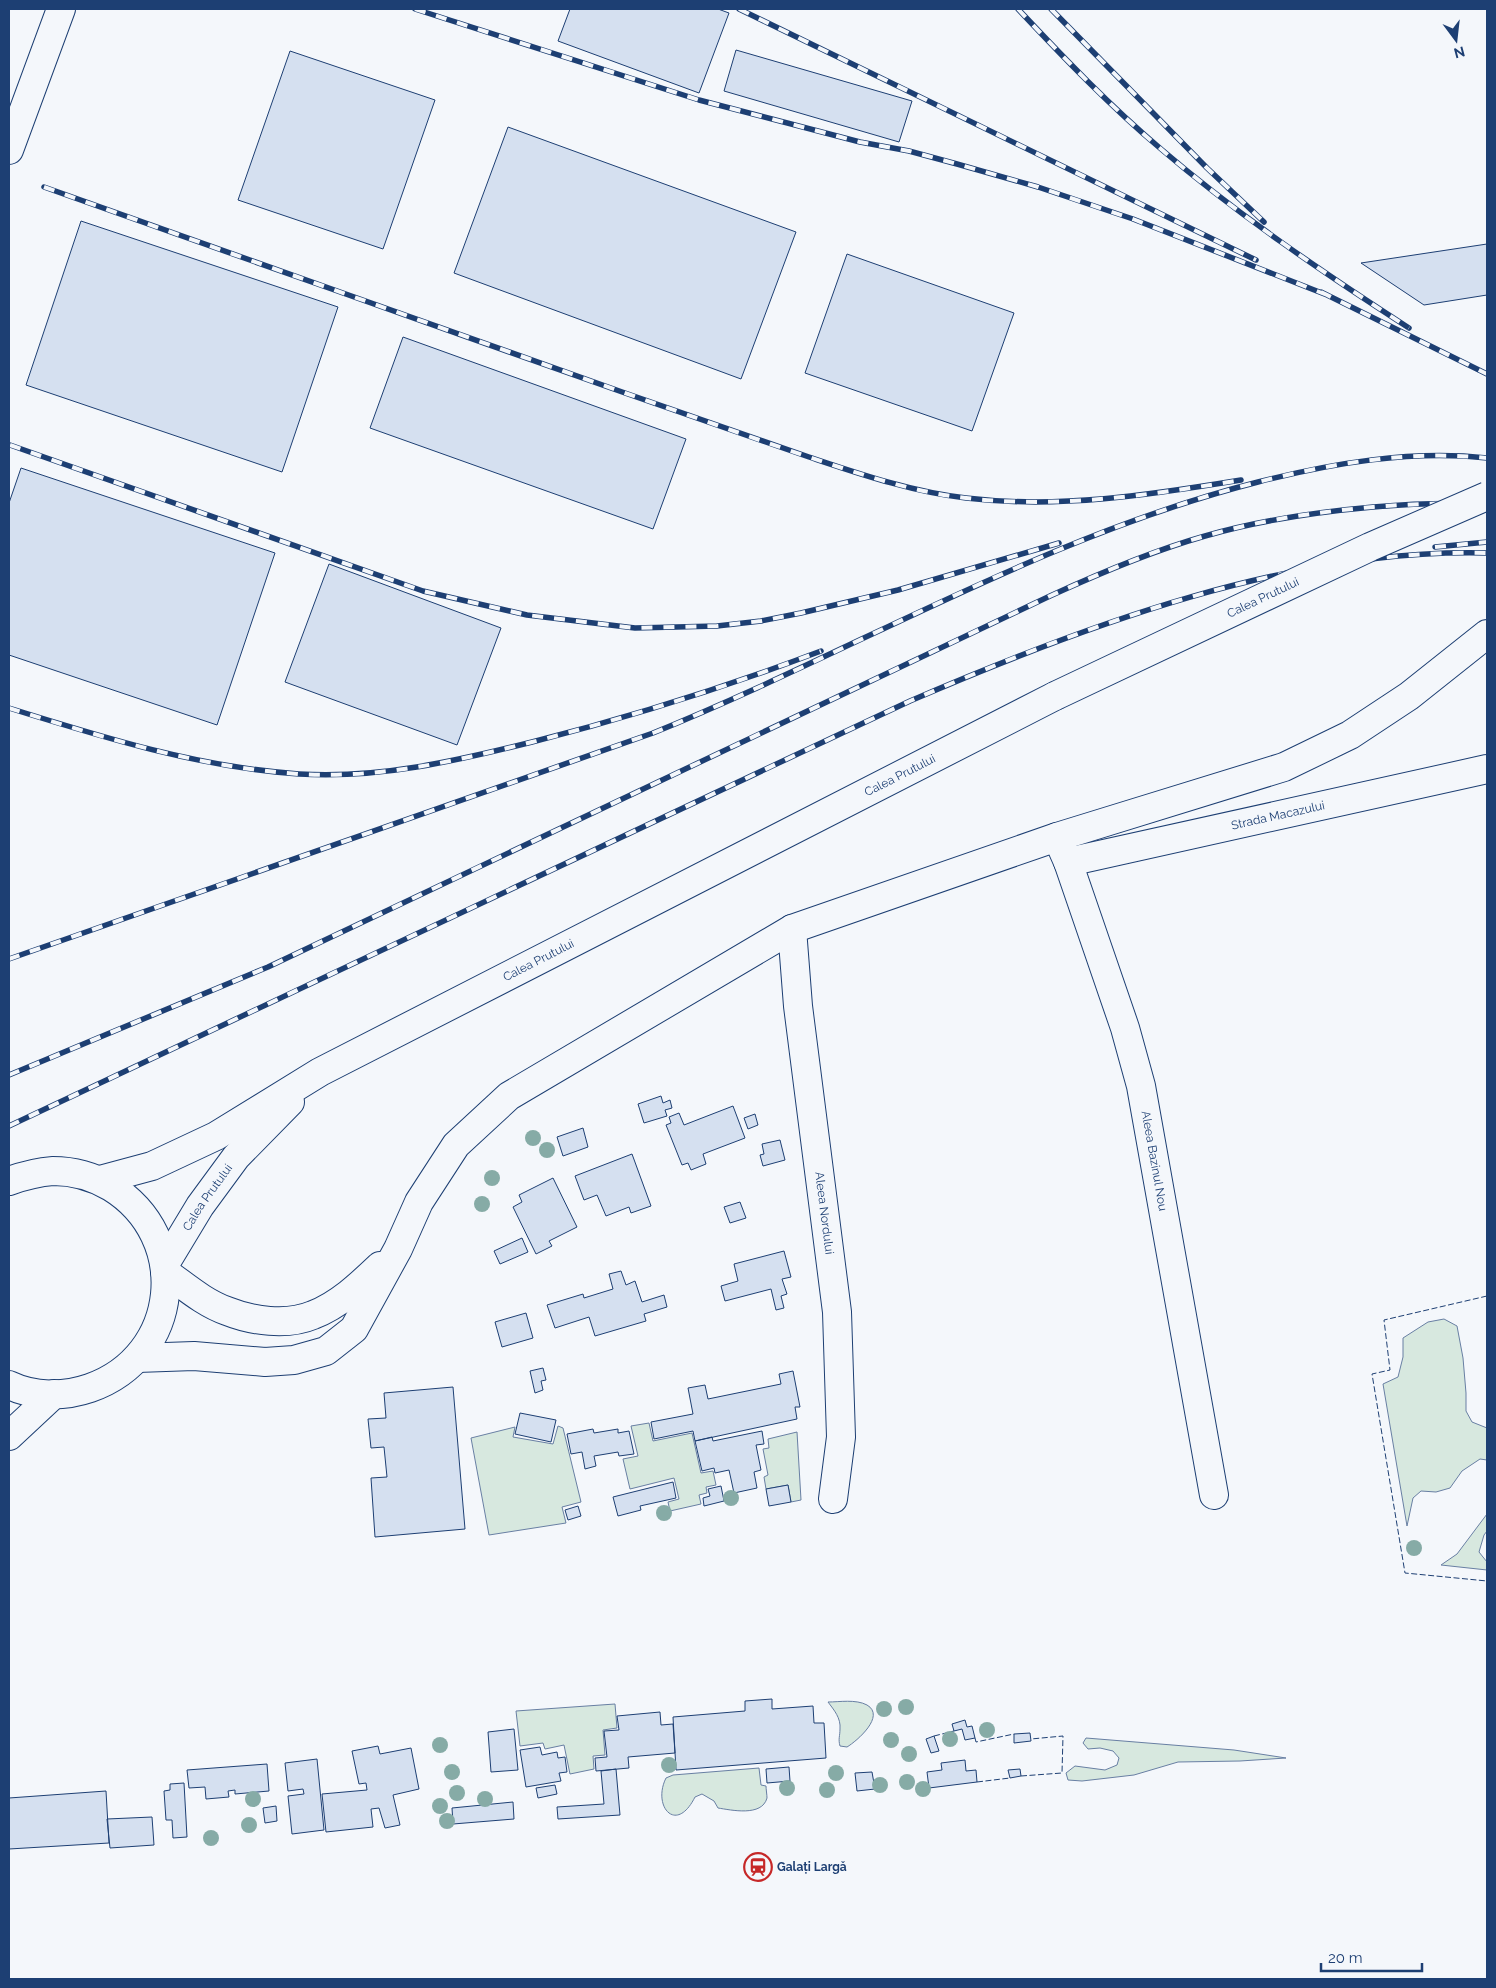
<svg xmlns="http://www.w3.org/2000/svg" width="1496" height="1988" font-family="Raleway,sans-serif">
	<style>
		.green { fill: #d7e8df; stroke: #687fa3 }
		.building { fill: #d5e0f0; stroke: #1d3f73 }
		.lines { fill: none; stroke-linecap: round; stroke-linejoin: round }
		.minor-casing { stroke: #1d3f73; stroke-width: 30 }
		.highway-casing { stroke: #1d3f73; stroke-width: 30 }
		.minor { stroke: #f4f7fb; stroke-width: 28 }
		.highway { stroke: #f4f7fb; stroke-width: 28 }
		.rail-casing { stroke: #1d3f73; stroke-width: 5.5 }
		.rail { stroke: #f4f7fb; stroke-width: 4; stroke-dasharray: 11; stroke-linecap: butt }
		.highway-bridge-casing { stroke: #1d3f73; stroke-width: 30; stroke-linecap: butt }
		.highway-bridge { stroke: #f4f7fb; stroke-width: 28 }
		.fence { stroke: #1d3f73; stroke-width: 1; stroke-dasharray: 6 2.5; stroke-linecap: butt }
		.tree { fill: #86aba6 }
		.labels { text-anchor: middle; stroke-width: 4; stroke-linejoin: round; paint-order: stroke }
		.street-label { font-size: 12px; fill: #1d3f73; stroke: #f4f7fb }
		.poi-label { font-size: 12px; font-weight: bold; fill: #1d3f73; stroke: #f4f7fb; text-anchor: start }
	</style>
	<rect width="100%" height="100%" fill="#f4f7fb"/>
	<!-- green -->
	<path class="green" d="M1444,1319L1457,1326L1463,1358L1466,1393V1411L1472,1422L1487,1428V1460L1480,1459L1462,1471L1450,1488L1436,1492L1421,1491L1413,1498L1407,1526L1383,1384L1398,1377L1403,1357V1338L1428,1322Z
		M649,1423L653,1441L692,1433L701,1473L713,1471L716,1485L706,1487L707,1493L699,1495L701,1504L670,1511L668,1502L679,1499L674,1478L630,1489L623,1459L638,1456L631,1426Z
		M558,1426L563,1428L581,1502L562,1507L566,1523L489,1535L471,1438L515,1427L513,1437L553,1444Z
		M797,1432L801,1500L791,1502L788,1485L766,1489L764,1477L768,1475L763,1449L769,1448L768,1439Z
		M1487,1514V1531L1484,1535L1479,1552L1487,1562V1570L1441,1565L1457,1554Z
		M828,1702C839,1702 856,1699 867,1705C886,1716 857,1741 847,1747L840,1746C838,1739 840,1736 840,1729C841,1718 834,1710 828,1702Z
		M615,1704L617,1728L603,1730L605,1755L593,1756L594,1769L570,1774L564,1745L545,1749L543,1743L520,1746L516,1711Z
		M1086,1738L1234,1750L1286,1758L1240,1761L1178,1762L1134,1775L1082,1781L1068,1780L1066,1773L1075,1766L1105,1770L1117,1765L1119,1758L1113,1751L1100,1748L1088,1749L1083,1743Z
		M759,1768L761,1785L766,1786C766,1789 767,1795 767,1798C762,1817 731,1810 718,1808L714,1801L702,1794L695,1797C676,1835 652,1806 666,1778L673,1775Z"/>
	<!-- building -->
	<path class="building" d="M570,9H718L729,13L699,93L558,41Z
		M736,50L912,101L899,142L724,91Z
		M290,51L435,100L383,249L238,200Z
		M508,127L796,232L741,379L454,273Z
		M81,221L338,307L282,472L26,385Z
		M1487,244V295L1424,305L1361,263Z
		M847,254L1014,313L972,431L805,373Z
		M403,337L686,439L653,529L370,428Z
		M21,468L275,553L217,725L9,655V503Z
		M329,564L501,628L457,745L285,682Z
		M661,1096L663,1103L670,1100L672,1108L665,1110L667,1116L644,1123L638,1104Z
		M733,1106L745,1138L703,1154L706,1164L691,1170L688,1163L682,1165L666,1125L671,1123L669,1117L679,1113L684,1125Z
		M755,1114L758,1125L748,1129L744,1118Z
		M583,1128L588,1147L563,1156L557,1137Z
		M780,1140L785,1160L763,1166L760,1155L764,1154L762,1144Z
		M632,1154L651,1206L631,1213L629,1207L606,1216L597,1195L584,1200L575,1176Z
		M553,1178L577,1227L549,1241L552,1246L536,1254L513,1207L522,1202L519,1195Z
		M740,1202L746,1218L730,1223L724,1207Z
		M522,1238L528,1252L500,1264L494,1251Z
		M784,1251L791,1277L782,1279L787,1294L781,1296L784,1308L776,1310L771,1289L725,1301L721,1286L738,1281L734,1264Z
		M621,1271L626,1285L635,1281L642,1302L664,1295L667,1307L644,1314L646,1321L595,1336L589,1317L555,1328L547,1305L583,1294L584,1298L613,1289L609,1274Z
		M526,1313L533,1338L502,1347L495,1322Z
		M543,1368L546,1380L541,1381L543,1390L535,1393L530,1371Z
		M793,1371L800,1407H795L797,1419L695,1441L693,1431L654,1439L651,1422L693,1414L688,1388L705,1385L708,1399L781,1384L779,1374Z
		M453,1387L465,1529L375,1537L371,1478L387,1477L384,1447L371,1448L368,1419L386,1418L384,1393Z
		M520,1413L556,1420L551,1442L515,1434Z
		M593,1429L594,1433L618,1429V1433L629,1431L634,1454L619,1456L618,1452L594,1456L596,1466L585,1469L582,1452L571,1454L567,1434Z
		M762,1431L764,1444L756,1445L761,1470L754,1472L757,1488L734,1493L729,1470L715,1473L714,1468L702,1471L695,1441L712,1437L713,1441Z
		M673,1482L676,1498L640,1506L641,1510L618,1516L613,1497Z
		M788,1485L791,1502L769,1506L766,1489Z
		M721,1486L724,1501L704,1506L703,1498L710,1496L708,1489Z
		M578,1506L581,1516L568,1520L565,1510Z
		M772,1699V1709L813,1706L814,1723H824L826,1758L676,1770L673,1717L745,1711V1701Z
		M660,1712L661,1725L673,1724L675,1753L628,1757L629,1768L596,1771L595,1758L607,1757L604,1731L619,1730L617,1716Z
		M965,1720L967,1727L972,1726L975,1738L965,1740L962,1729L954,1731L952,1724Z
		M514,1729L518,1770L491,1772L488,1732Z
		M1030,1733L1031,1741L1014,1743V1734Z
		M934,1736L939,1751L931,1753L926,1739Z
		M378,1746L380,1754L411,1748L419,1789L393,1795L400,1825L385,1828L379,1808L371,1809L373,1827L326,1832L322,1794L367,1790L366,1783L359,1784L352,1751Z
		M540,1747L542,1755L557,1752L558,1758L565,1757L567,1772L559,1773L561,1781L526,1787L520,1750Z
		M317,1759L324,1830L292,1834L288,1796L304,1794L303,1789L288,1791L285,1763Z
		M965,1760L966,1771L976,1770L977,1782L929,1788L927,1772L942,1770L941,1763Z
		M267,1764L269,1791L235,1794V1790L228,1791L229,1797L206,1799L205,1787L189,1788L187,1770Z
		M789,1767L790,1781L767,1783L766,1769Z
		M616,1769L620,1815L558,1819L557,1807L604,1804L601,1771Z
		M1020,1769L1021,1776L1010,1778L1008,1770Z
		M872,1772L875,1789L857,1791L855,1773Z
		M184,1783L187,1837L173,1838L172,1820H166L164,1791L170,1790V1784Z
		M555,1785L557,1794L538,1798L536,1788Z
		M106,1791L109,1843L9,1849V1798Z
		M513,1802L514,1819L453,1824L452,1808Z
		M276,1806L277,1821L265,1823L263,1808Z
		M152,1817L154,1845L110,1848L107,1819Z"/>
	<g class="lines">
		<defs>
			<g id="minor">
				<path d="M9,150L61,9"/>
				<path id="s1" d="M1057,837L1068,862L1125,1028L1141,1086L1214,1495"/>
				<path id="s2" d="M1068,862L1487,769"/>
				<path id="s3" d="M792,929L798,1006L837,1312L841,1437L833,1499"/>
				<path d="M165,1272C185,1286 204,1303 227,1311C252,1321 287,1326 313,1315C339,1305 360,1285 380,1266"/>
				<path d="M137,1358L194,1356L265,1362L294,1360L326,1351L354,1329L398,1249L419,1202L456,1145L509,1096L792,929L1057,837L1284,767L1350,735L1409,696L1487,634"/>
			</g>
			<g id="highway">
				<path id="s4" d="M100,1180L152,1166L216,1136L320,1072L1055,696"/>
				<path d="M9,1181C23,1176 38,1172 53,1171C73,1171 94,1177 111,1187C192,1237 181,1356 90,1388C64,1397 34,1397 9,1385"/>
				<path id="s5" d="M165,1264L200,1206L236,1157L290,1102"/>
				<path d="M9,1436L54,1394"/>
			</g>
		</defs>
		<!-- minor casing -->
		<use href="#minor" class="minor-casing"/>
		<!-- highway casing -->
		<use href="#highway" class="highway-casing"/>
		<!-- minor -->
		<use href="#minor" class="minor"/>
		<!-- highway -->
		<use href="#highway" class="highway"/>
		<defs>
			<path id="rail" d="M415,9L699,100L860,142L909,151L957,164L1038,187L1133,219L1327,295
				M739,9L1256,260
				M1018,9C1064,58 1110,106 1161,149C1238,215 1324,273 1409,328
				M1051,9L1207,168L1264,222
				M44,187C238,256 431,324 625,393C686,414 747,436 809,457C860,474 912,492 966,498C1059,509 1149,495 1241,480
				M1321,292L1487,374
				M10,445L423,591L527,615L635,628L717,626L761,621L801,613L898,590L1059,543
				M1435,547L1487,542
				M9,708C105,738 198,767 299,774C378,779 456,761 532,742C630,717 726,687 821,651
				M9,959L653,733C855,651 1045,536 1258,482C1333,463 1410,450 1487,458
				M9,1075L268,967L1050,596C1100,573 1152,551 1205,536C1260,520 1317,512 1373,507C1411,504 1450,502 1487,505
				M9,1126L910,701C1086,625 1293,548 1487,553"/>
		</defs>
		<!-- rail casing -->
		<use href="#rail" class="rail-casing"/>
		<!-- rail -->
		<use href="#rail" class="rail"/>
		<defs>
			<g id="highway-bridge">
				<path id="s6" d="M1055,696L1370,547L1487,496"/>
			</g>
		</defs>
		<!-- highway-bridge casing -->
		<use href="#highway-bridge" class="highway-bridge-casing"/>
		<!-- highway-bridge -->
		<use href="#highway-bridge" class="highway-bridge"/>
		<!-- fence -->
		<path class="fence" d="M1487,1296L1384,1320L1390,1370L1372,1374L1405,1573L1487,1581
			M934,1736L954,1731
			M975,1738L976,1742L1014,1734
			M1021,1776L1062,1773L1063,1736L1031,1739
			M977,1782L1010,1778"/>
	</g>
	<!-- trees -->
	<g class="tree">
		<circle cx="533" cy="1138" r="8"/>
		<circle cx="547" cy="1150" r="8"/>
		<circle cx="492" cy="1178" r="8"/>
		<circle cx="482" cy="1204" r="8"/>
		<circle cx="731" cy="1498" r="8"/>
		<circle cx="664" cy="1513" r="8"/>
		<circle cx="1414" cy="1548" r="8"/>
		<circle cx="906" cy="1707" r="8"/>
		<circle cx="884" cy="1709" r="8"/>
		<circle cx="987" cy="1730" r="8"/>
		<circle cx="950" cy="1739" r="8"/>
		<circle cx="891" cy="1740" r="8"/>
		<circle cx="440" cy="1745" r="8"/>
		<circle cx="909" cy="1754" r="8"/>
		<circle cx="669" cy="1765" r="8"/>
		<circle cx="452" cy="1772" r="8"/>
		<circle cx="836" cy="1773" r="8"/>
		<circle cx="907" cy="1782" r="8"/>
		<circle cx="880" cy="1785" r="8"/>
		<circle cx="787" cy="1788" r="8"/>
		<circle cx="923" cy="1789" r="8"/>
		<circle cx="827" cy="1790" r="8"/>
		<circle cx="457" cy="1793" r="8"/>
		<circle cx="253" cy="1799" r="8"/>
		<circle cx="485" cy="1799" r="8"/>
		<circle cx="440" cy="1806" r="8"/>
		<circle cx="447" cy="1821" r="8"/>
		<circle cx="249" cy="1825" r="8"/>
		<circle cx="211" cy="1838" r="8"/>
	</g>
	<!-- icons -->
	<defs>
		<symbol id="station-ring" viewBox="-11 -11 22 22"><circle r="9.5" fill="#f4f7fb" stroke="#c62828" stroke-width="1.5"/><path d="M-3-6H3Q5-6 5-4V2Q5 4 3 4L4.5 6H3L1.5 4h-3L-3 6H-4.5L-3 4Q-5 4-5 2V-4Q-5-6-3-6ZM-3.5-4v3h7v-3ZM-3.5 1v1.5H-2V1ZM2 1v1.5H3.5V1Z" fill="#c62828"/></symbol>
	</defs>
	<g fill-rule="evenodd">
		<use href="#station-ring" x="742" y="1851" width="32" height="32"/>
	</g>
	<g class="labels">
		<!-- street labels -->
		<g class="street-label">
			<text dy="4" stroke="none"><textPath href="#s6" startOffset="230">Calea Prutului</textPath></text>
			<text dy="4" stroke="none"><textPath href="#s4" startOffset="898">Calea Prutului</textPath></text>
			<text dy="4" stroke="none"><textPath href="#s2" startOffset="215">Strada Macazului</textPath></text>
			<text dy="4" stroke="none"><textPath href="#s4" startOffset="492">Calea Prutului</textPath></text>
			<text dy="4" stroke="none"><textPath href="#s1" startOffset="339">Aleea Bazinul Nou</textPath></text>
			<text dy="4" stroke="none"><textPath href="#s5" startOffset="79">Calea Prutului</textPath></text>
			<text dy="4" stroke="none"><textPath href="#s3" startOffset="286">Aleea Nordului</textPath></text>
		</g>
		<!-- poi labels -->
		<g class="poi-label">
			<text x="777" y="1871">Galați Largă</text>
		</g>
	</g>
	<!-- border -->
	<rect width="1496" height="1988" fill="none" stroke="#1d3f73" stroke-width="20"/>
	<!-- north arrow -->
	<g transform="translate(1456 40) rotate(165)" stroke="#f4f7fb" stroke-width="4" paint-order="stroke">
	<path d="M0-4L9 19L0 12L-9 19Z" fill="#1d3f73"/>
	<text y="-8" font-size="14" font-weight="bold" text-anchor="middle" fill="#1d3f73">N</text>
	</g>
	<!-- scale -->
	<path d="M1321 1963v8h101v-8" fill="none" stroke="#1d3f73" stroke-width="2.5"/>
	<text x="1328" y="1963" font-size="15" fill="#1d3f73" stroke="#f4f7fb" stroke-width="4" paint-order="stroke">20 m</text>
</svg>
